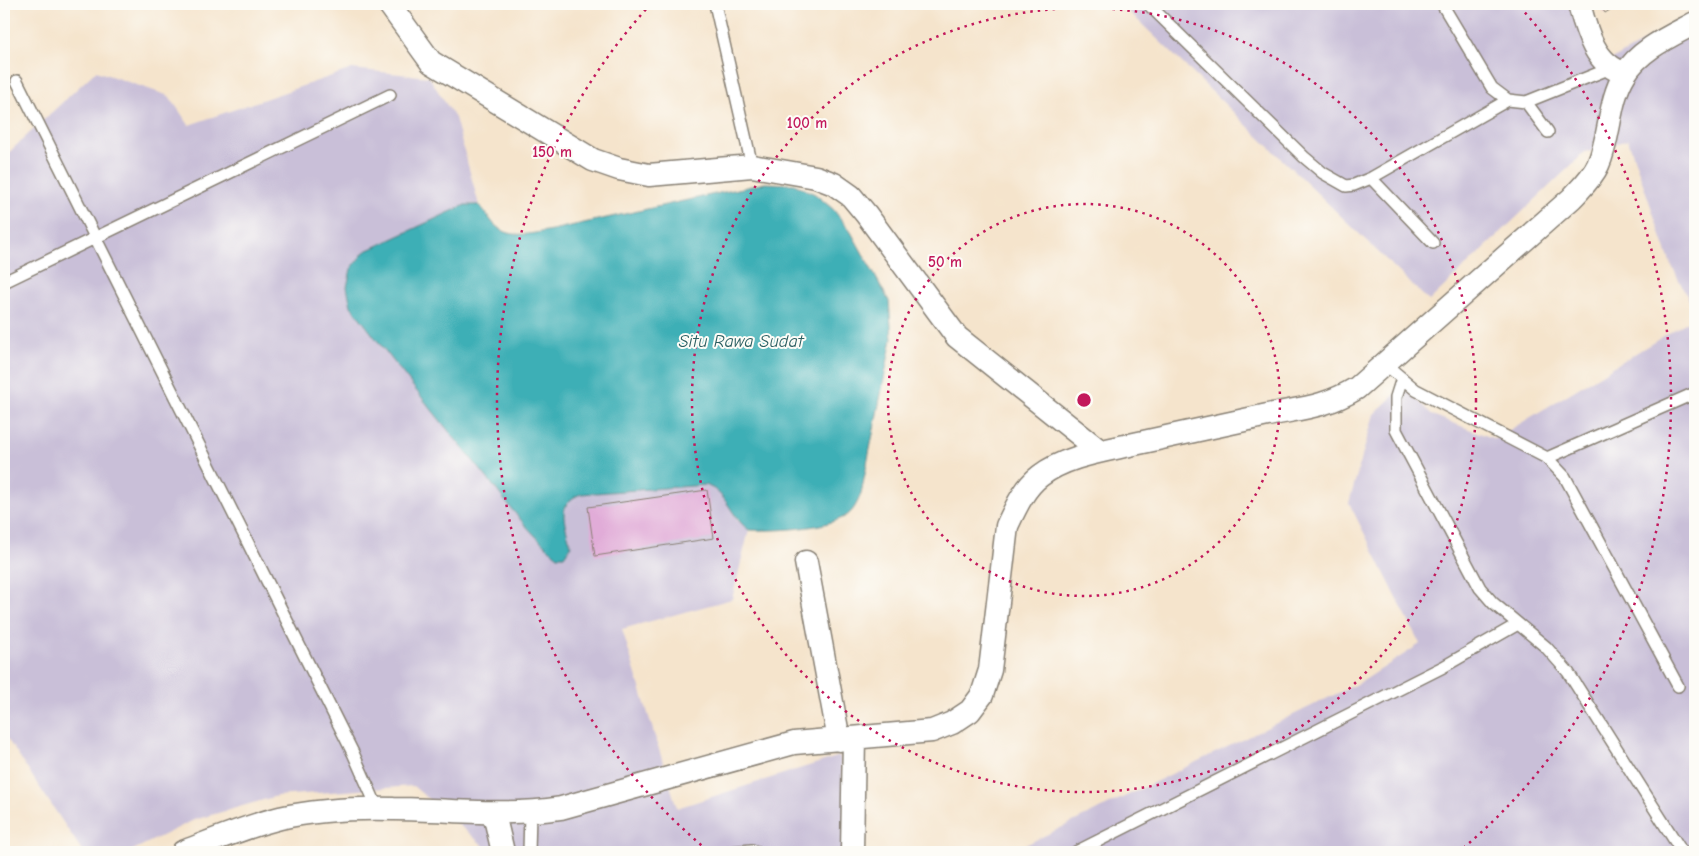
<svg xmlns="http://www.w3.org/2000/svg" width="1699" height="856" font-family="'Comic Neue',sans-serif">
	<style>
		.industrial { fill: #c9bfd8 }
		.water { fill: #3eafb6; stroke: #2d6669 }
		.building { fill: #e1acd8 }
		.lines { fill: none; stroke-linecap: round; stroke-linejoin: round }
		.service-casing { stroke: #888074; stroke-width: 14 }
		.minor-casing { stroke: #888074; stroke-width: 25 }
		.service { stroke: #fff; stroke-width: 11 }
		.minor { stroke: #fff; stroke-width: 22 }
		.ring { fill: none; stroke: #c2185b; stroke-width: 2.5; stroke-dasharray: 2.5 5 }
		.labels { text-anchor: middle; stroke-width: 4; stroke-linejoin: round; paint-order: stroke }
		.water-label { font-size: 18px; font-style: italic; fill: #2b5e61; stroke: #fdfcf7 }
		.centre { fill: #c2185b; stroke: #fdfcf7; stroke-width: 2.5 }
		.ring-label { font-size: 15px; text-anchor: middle; font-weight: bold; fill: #c2185b; stroke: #fdfcf7; stroke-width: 4; stroke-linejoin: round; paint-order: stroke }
	</style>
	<rect width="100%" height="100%" fill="#fdfcf7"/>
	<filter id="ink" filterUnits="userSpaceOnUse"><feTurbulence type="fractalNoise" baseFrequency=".02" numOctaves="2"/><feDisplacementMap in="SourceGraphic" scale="10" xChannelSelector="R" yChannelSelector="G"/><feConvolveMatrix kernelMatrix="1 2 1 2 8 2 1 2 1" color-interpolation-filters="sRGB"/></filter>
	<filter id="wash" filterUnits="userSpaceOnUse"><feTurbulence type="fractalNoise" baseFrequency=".0096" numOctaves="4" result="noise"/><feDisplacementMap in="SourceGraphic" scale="20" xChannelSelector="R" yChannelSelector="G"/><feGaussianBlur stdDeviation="1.12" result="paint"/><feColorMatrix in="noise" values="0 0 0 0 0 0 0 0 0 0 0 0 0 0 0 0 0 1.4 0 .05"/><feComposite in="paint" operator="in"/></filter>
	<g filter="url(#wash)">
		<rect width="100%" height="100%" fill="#f5e4cc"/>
		<!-- industrial -->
		<path class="industrial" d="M1121,4H1580L1603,65L1695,12V312L1670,262L1628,140L1585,152L1429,301Z
			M352,69L429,77L455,118L479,205L472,204L364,252L351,269L347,287L564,514L567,502L571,498L581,494L706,485L715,488L723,495L737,520L749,530L732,599L622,629L677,808L840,756L850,823L844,852H491L413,786L277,796L194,820L129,852H83L4,734V157L96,71L169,96L189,125Z
			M1695,317V852H1011L1363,681L1420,644L1349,503L1374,414L1404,386L1432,415L1495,439Z"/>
		<!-- water -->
		<path class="water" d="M765,183L794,184L815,194L833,209L851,232L889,301L892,339L861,494C857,503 854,511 846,516C824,529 775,531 749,530C731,518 728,493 706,485L581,494C554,504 566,525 571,546L564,556H558C529,534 507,503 484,474C438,419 394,363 351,306L347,287L351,269L364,252L465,205H479C486,211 489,220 496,226C512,240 533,233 552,230Z"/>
		<g id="blocks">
			<!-- building -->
			<path class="building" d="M1599,4H1620L1605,13Z
				M707,490L714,538L595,556L588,507Z"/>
		</g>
	</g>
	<g filter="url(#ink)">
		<use href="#blocks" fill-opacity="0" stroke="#888074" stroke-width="1"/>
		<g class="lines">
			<defs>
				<path id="service" d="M715,4L752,166
					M1148,4L1304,157L1323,173L1346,186L1354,185L1371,178L1508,100
					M1442,4L1492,88L1508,100L1526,102L1611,68
					M17,81L353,753L378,809
					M1526,102L1548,132
					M1371,178L1433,243
					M4,282L390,95
					M1385,364L1416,390L1547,458L1565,477L1678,686
					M1402,378L1396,397V430L1480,588L1493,603L1546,647L1568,672L1682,852
					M1547,458L1695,393
					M529,852L530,813
					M731,852L752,850L757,852
					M1076,852L1443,667L1518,624"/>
				<path id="minor" d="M389,4L431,62L593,160L619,169L649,175L752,166L816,177L834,184L851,196L866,214L957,337L1100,451
					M1579,4C1586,30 1595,66 1625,73
					M806,562L839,740
					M494,814L503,852
					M183,852C214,840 247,826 280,818C316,810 357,808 394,809C450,809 505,817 561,808L794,743L932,731L952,723L970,711L982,695L990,670L1007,526C1015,509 1024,488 1040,476C1063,458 1097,452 1125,446C1171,436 1217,426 1263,416C1300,408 1324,408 1357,388L1572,198C1581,188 1592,178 1598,165C1611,136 1608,101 1625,74C1640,49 1671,36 1695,23
					M852,852L854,738"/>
			</defs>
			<!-- service casing -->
			<use href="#service" class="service-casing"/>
			<!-- minor casing -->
			<use href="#minor" class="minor-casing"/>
			<!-- service -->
			<use href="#service" class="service"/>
			<!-- minor -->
			<use href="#minor" class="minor"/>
		</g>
	</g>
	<!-- distance rings -->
	<g class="ring">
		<circle cx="1084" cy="400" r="196"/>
		<circle cx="1084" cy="400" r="392"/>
		<path d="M707 850A587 587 0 0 1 648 7M1520 7A587 587 0 0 1 1461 850"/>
	</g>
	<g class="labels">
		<!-- water labels -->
		<g class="water-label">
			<text x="741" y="347">Situ Rawa Sudat</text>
		</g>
	</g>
	<circle cx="1084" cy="400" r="8" class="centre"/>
	<g class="ring-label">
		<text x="807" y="128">100 m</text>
		<text x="552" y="157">150 m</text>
		<text x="945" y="267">50 m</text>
	</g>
	<!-- margin -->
	<rect width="1699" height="856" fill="none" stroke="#fdfcf7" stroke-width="20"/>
</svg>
